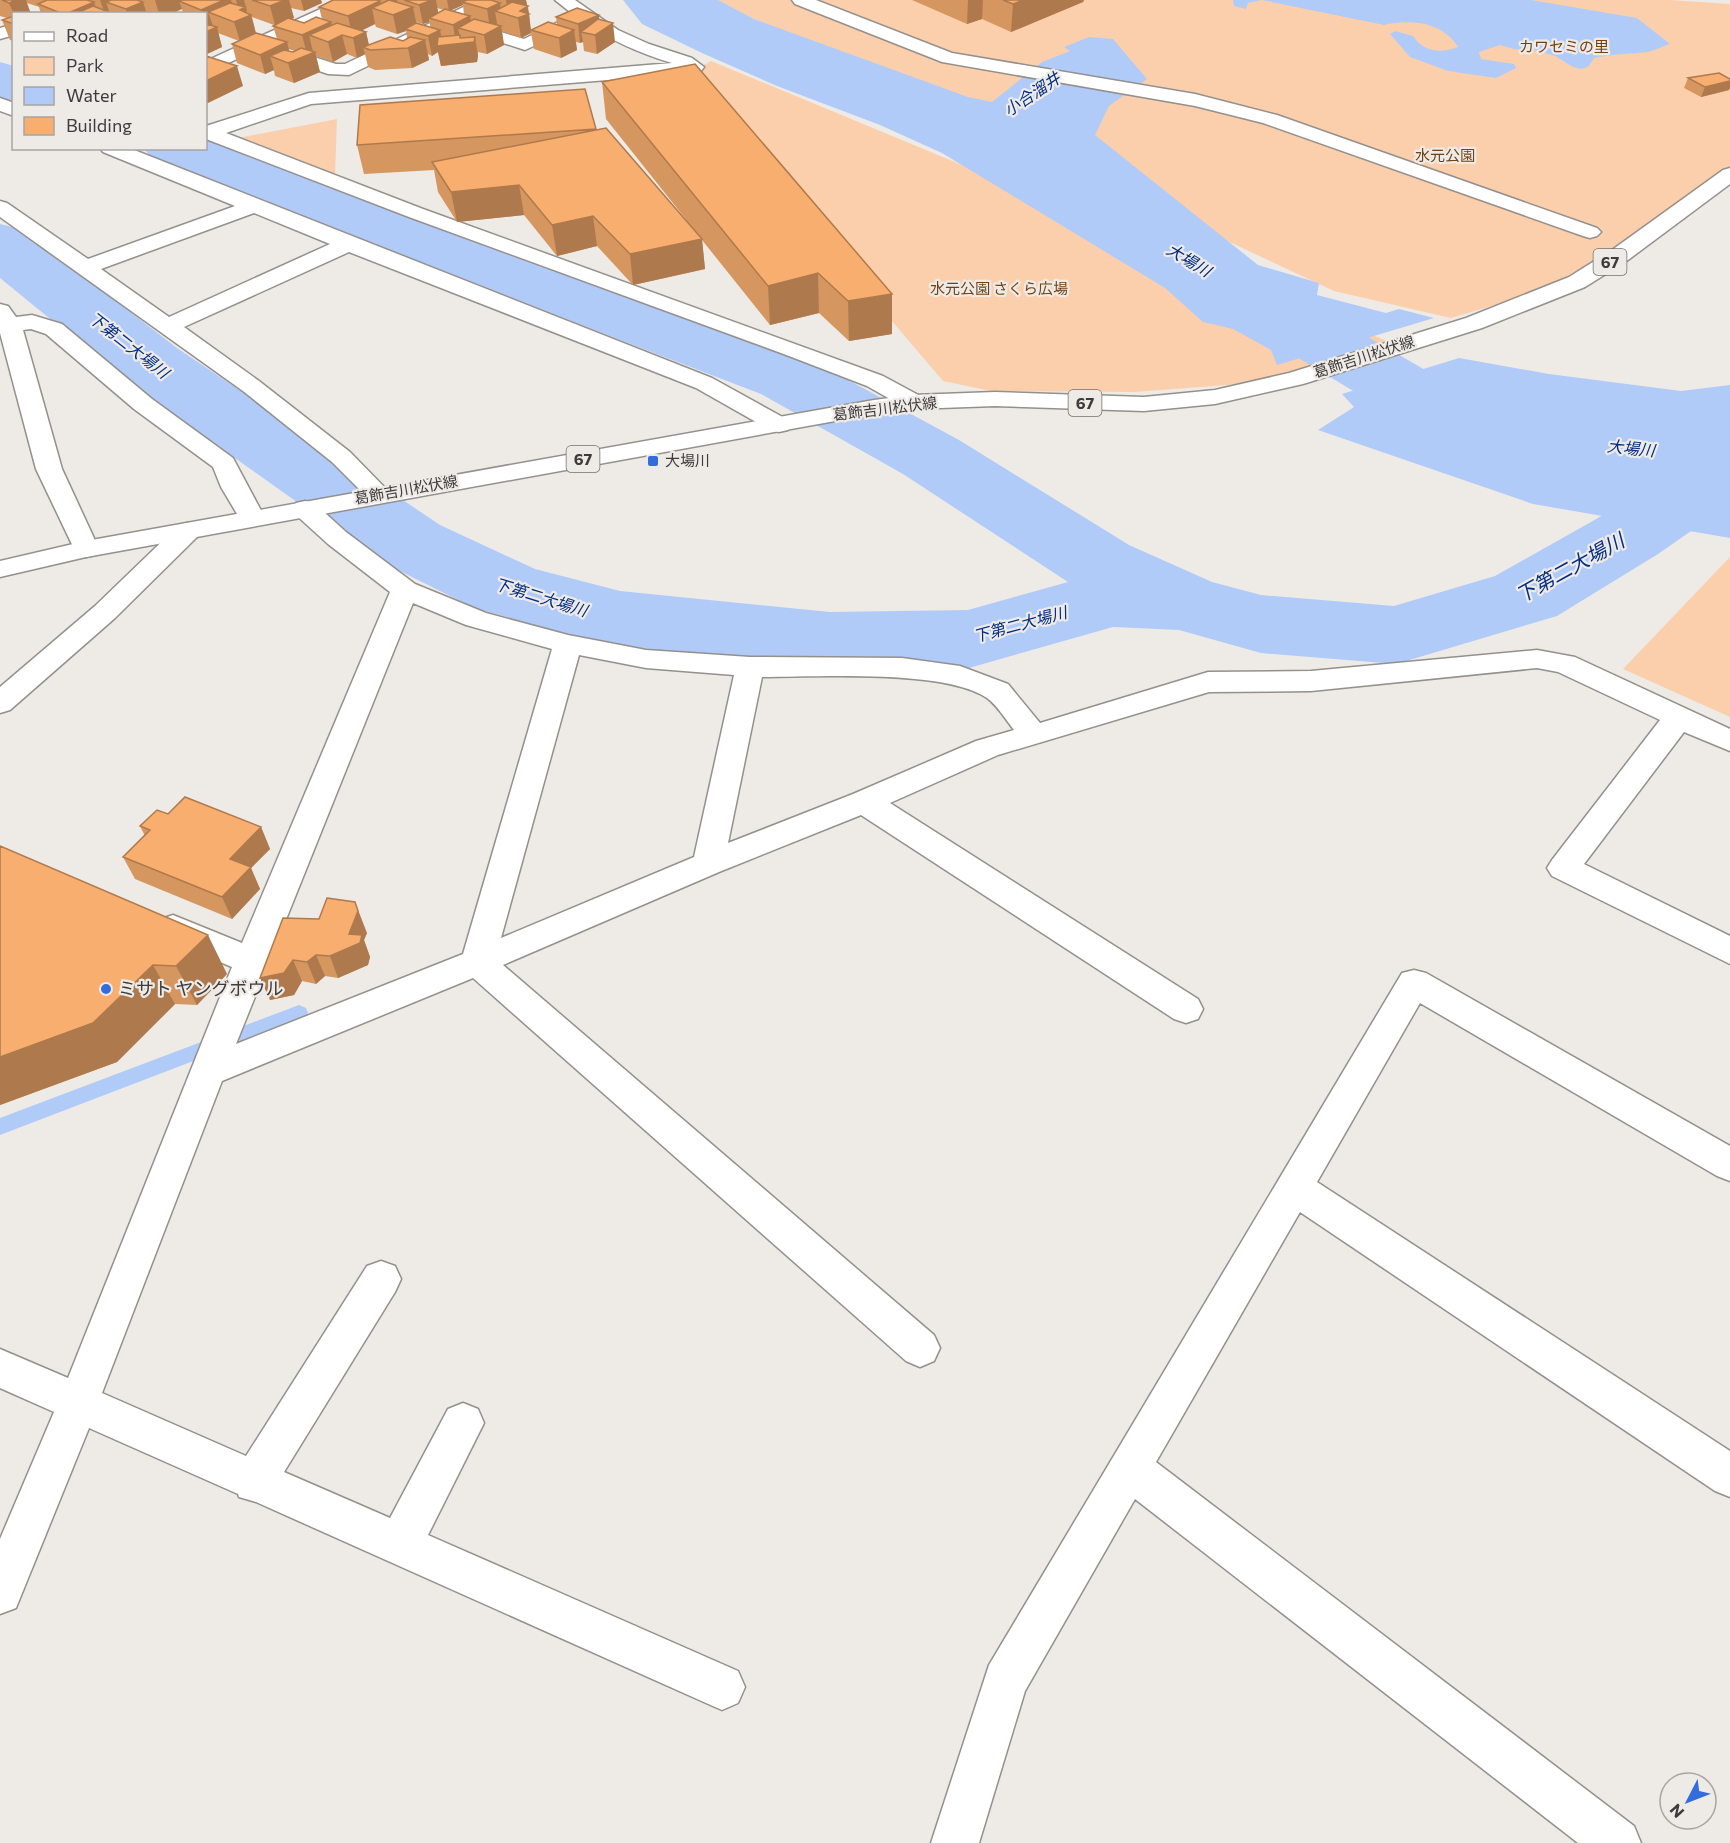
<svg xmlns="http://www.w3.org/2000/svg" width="1730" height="1843" font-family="Commissioner,'Noto Sans JP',sans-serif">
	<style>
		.green { fill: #fccfac }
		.water { fill: #b1cbf9 }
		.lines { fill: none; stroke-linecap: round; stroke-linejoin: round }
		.stream { fill: #b1cbf9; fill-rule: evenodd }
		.river { fill: #b1cbf9; fill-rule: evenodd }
		.minor-casing { stroke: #94908c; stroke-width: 3 }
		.major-casing { stroke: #94908c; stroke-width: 3 }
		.minor { fill: #fff; fill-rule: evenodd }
		.major { fill: #fff; fill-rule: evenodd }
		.wall { fill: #d5965f; fill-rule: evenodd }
		.shaded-wall { fill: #ae7a4d }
		.building { fill: #f8ae6e; stroke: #ae7a4d; stroke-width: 1.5 }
		.poi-dot { fill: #336ddb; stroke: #eeeae6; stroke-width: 2 }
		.labels { text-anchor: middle; stroke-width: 4.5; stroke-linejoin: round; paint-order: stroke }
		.far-park-label { font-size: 15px; fill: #724213; stroke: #eeeae6 }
		.far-street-label { font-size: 15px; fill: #3e3c3b; stroke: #eeeae6 }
		.far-poi-label { font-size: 15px; fill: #3e3c3b; stroke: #eeeae6; text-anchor: start }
		.far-water-label { font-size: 16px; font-style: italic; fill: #022d81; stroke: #eeeae6 }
		.shield { fill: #eeeae6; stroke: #73706e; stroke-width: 1.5 }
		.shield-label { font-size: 16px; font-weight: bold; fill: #3e3c3b }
		.poi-label { font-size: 18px; fill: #3e3c3b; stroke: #eeeae6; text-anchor: start }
		.water-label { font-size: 20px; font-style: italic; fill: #022d81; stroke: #eeeae6 }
	</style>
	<rect width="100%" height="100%" fill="#eeeae6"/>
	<!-- green -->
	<path class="green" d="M714,0H1670L1730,4V167L1591,263L1535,293L1451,318L1334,291Z
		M711,61L1387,341L1254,383L1134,392L991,391L943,381L683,76Z
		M337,119L335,175L238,138Z
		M1730,557V717L1623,669Z"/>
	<!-- water -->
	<path class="water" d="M623,0H718L754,19L968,97L992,102L1042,62L1070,51L1064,47L1089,37L1113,39L1147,79L1109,106L1095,135L1258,265L1319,283L1317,295L1386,313L1399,309L1434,318L1277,365L1271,350L1233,329L1203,322L1165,288L942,153L880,125L777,86L702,53L642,24Z
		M1233,0H1531L1637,18L1670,44C1662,46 1655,51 1647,52C1629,54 1613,54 1594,58L1588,67L1581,69L1573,67L1555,56L1534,50L1514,49L1500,45L1479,52L1481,59L1514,64L1516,68L1496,78L1448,71L1410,57L1390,34L1395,31L1413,36C1424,53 1441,53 1458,47C1443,22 1410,19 1384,25L1262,0L1248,3L1246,9L1234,6Z
		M1459,358L1549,374L1681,391L1730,385V538L1533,504L1318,430L1354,407L1342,394Z"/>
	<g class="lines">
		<!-- stream -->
		<path class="stream" d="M299,1005L306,1008L308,1013L306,1018L0,1135V1118Z"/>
		<!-- river -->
		<path class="river" d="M0,62L14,66V103L0,99Z
			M206,138L815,362L959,440L1129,545L1212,582L1261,595L1394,606L1495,576L1598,518L1702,450L1730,443V504L1658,554L1557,616L1396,664L1261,653L1179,630L1113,627L969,668L830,670L620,649L474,608L380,561L125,380L0,278V224L24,230L177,348L440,525L535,569L620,591L830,612L968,610L1068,582L903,474L761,394L153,161L144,148H206Z
			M1208,253L1233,259L1439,378L1553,409L1564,426L1553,443L1525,449L1385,410L1183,289L1173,274L1183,259Z"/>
		<defs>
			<path id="minor" d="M340,0H363L360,4L206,73V61Z
				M478,0H501L498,4L463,21L524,39L568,17L575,16L555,0H575L618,30L649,44L692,58L704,67L701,71L695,73L311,104L226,133L423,209L883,376L922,397L925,402L922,407L913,409L904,407L867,386L789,356L409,217L206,139V126L309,93L672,63C639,53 611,41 583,21L580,25L525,50L451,26L349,75L328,74L270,54L267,50L270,46L276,45L336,64H345Z
				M792,0H816L952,53L1195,94L1277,115L1597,228L1601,232L1597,236L1590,238L1583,236L1263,123L1195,106L942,62L795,4Z
				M14,24V35L0,39V28Z
				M0,98L14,103V116L0,111Z
				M100,148H129L712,378L788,420L791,425L788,430L779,432L770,430L696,388L349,252L184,327L259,381L350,452L392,495L388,500L379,503L370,500L332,462L243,391L0,217V201L7,203L88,259L235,206L103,152ZM254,213L330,244L169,317L101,269Z
				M0,304L8,306L16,317L32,315L62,324L152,399L233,458L265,518L261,524L252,526L243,524L221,487L213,467L134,409L46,334L31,329L23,330L62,469L99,549L95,555L86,557L77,555L36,469L0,333Z
				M305,501L314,503L346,532L415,584L486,613L568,635L646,650L750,657L902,658L960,666L1008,684L1040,723L1208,672L1311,671L1537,650L1575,657L1730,729V751L1684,732L1584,864L1730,936V964L1552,876L1547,868L1552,860L1660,720L1558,672L1537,668L1311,691L1209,692L998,755L890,803L1198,999L1203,1009L1198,1019L1186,1023L1174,1019L861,815L719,872L503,965L934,1335L940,1348L934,1361L920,1367L906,1361L473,978L222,1081L102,1393L246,1456L367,1266L381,1261L395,1266L401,1279L395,1292L284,1472L390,1518L448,1409L463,1403L478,1409L484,1423L428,1535L738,1671L745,1687L738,1703L722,1710L706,1703L256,1502L239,1497L238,1494L89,1428L16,1608L0,1614V1539L54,1412L0,1388V1349L68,1378L232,967L161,937L156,928L161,919L173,915L242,943L390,592L328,544L296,515L292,509L296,503ZM413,603L466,625L552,649L463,954L236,1044ZM579,655L646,668L734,675L694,857L501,938ZM762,677C815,677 945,669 987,698C997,705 1006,720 1014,730L976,741L853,794L728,843Z
				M188,523L197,525L201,531L197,537L115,618L10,710L0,713V687L95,606L179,525Z
				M1414,970L1426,973L1730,1146V1181L1717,1176L1420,1003L1317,1182L1730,1451V1497L1715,1491L1300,1212L1156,1462L1634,1826L1641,1843H1578L1135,1499L1025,1691L979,1843H931L989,1665L1402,973Z"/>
			<path id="major" d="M1730,168V184L1628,260L1585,287L1482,328L1303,384L1215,404L1144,411L995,406L913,409L874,414L86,557L0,577V561L86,541L874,400L913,395L995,392L1144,397L1215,390L1289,373L1466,318L1569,277L1612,250L1723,170Z"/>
		</defs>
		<!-- minor casing -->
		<use href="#minor" class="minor-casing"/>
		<!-- major casing -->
		<use href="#major" class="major-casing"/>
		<!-- minor -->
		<use href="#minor" class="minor"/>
		<!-- major -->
		<use href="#major" class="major"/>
	</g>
	<!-- wall -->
	<path class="wall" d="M0,0H321L322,3L304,11L291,8L294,18L291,19L304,23L322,19L319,7L333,0H526L527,6H528L531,30L557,25L556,17L599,19L615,42L597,54L584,51L583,42L580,43L576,42L577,50L561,58L534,49L531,33L521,38L502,31L504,45L487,54L478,52V56L477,62L441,66L438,52L432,56L428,54L429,60L412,68L375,70L368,67L365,54L357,58L347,54L333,62L316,56L320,72L294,83L275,76L274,70L265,74L237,63L232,44L239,41L218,33L222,47L207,54L206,53V14H183L182,9L170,14H150L146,12L147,14H41L39,7L27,3L14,14V41L10,40L2,20L7,18L0,16ZM463,5L464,15L450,11ZM437,8L444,10L438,13ZM252,17L274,25L273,26L277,39L256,33ZM416,22L423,24L429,22L431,28L416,23ZM375,24L376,27L397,34L406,31L407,38L403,41L369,45L366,32L361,31ZM288,48L296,51L293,52L289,51Z
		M912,0H1084L1083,2L1011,32L982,19L967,24Z
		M1688,78L1729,90L1701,97L1684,88Z
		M602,82L892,334L849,341L819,313L770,325L702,240L705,269L633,285L597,246L557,256L524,215L457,222L438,192L434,170L364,174L357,145L360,105L596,130L688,222L606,119Z
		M168,814L261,827L270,849L251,868L260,889L232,919L135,879L123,857L145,836L140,826Z
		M0,846L227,974L197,1005L175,1004L117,1062L0,1105Z
		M283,918L367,933L364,940L370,957L368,965L338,978L325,976L316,984L302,981L294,995L270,1000Z"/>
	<!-- shaded-wall -->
	<path class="shaded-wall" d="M15,0H26L31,14H14V15L9,3Z
		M100,0H121L106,2L110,14H105Z
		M155,0H183L179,1L182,9L170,14H159Z
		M224,0H231L236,17L208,12L213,26L206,25V14H202L201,10Z
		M236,0H244L247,11L246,12L247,16L251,15L256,34L240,41L234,22L240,14Z
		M285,0H289L294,18L275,25L270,6Z
		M301,0H321L322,3L304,11Z
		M390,0H397L399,12L413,7L417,26L405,29L406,31L397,34Z
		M432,0H436L439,17L429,18V22L423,24L419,5Z
		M447,0H472L462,2L463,5L449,11Z
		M506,0H526L529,14L531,33L521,38L518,18L508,15Z
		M968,0H983L982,19L967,24Z
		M1024,0H1084L1083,2L1011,32L1013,4Z
		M380,1L382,11L372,8L375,24L352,35L348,16Z
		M94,2L98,14H66Z
		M143,2L147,14H127L126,9Z
		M500,3L501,13L495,11L497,24L490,29L487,9Z
		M599,15L600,31L613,23L615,42L597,54L595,35L581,32L583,42L580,43L578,24Z
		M470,16L473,32L458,28L461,42L475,37L478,56L477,62L441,66L438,52L432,56L428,36L440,30L443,45L456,44L453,25Z
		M331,22L335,38L342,35L347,54L333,62L328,42L309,35L313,52L307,54L302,35Z
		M501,26L504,45L487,54L484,35Z
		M217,27L222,47L207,54L206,50V32Z
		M574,30L577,50L561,58L559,38Z
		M366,32L370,50L363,47L365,54L357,58L353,38Z
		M425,40L429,60L412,68L408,48Z
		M287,42L292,62L315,52L320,72L294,83L288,63L270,56L274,70L265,74L260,55Z
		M237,66L243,86L206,104V81Z
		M1730,81V88L1729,90L1701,97L1705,87Z
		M519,185L524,215L457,222L451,192Z
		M593,216L597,246L557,256L552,225Z
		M702,239L705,269L633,285L630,254Z
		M818,273L819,313L770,325L768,286Z
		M892,294V334L849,341L848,301Z
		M261,827L270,849L251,868L260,889L232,919L222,897L230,859Z
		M355,902L367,933L364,940L370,957L368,965L338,978L330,956L349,934Z
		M208,935L227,974L197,1005L176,966Z
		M316,955L325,976L316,984L307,962Z
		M293,960L302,981L294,995L270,1000L260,978Z
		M153,965L175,1004L117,1062L0,1105V1057Z"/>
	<!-- building -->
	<path class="building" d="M2,0H16L9,3Z
		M47,0H87L94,2L66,14H63L38,4Z
		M111,0H137L143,2L126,9L106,2Z
		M182,0H224L201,10L179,1Z
		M252,0H285L270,6Z
		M333,0H377L380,1L348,16L319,7Z
		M389,0L413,7L393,15L372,8Z
		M404,0H432L419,5Z
		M467,0H491L500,3L487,9L462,2Z
		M1003,0H1024L1013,4Z
		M512,2L528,6L520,11L529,14L518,18L495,11Z
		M230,3L245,7L240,10L251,15L234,22L208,12Z
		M93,6L114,14L77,13Z
		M577,8L599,15L578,24L556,17Z
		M445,9L470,16L453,25L429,18Z
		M26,11L34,14H20Z
		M14,16V24L2,20Z
		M316,17L331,22L302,35L273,26L288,18L304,23Z
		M474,19L501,26L484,35L458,28Z
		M598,19L613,23L595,35L581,32Z
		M548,22L574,30L559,38L531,30Z
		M337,23L366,32L353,38L342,35L328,42L309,35Z
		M416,23L440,30L428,36L405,29Z
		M206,24L217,27L206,32Z
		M256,33L287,42L260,55L232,44Z
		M460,35V38L475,37L474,42L437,46L438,37Z
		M390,37L403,41L410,37L425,40L408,48L370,50L363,47Z
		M301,48L315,52L288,63L270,56L284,50L293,52Z
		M206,56L237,66L206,81Z
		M695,64L892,294L848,301L818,273L768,286L602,82Z
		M1719,73L1730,79V81L1705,87L1688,78Z
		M585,89L596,129L357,145L360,105Z
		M606,128L702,239L630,254L593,216L552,225L519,185L451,192L432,162Z
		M185,797L261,827L230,859L251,867L222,897L123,857L150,830L140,826L157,810L168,814Z
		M0,846L208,935L176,966L153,965L93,1023L0,1057Z
		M327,898L355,902L358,911L349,934L362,935L360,943L330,956L316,955L307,962L293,960L284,973L260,978L283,918L319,919Z"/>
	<!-- markers -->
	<g class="poi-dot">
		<rect x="647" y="455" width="12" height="12" rx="3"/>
		<circle cx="106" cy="989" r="6"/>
	</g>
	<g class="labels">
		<!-- far-park labels -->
		<g class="far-park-label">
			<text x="1564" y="52">カワセミの里</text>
			<text x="1445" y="161">水元公園</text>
			<text x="999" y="294">水元公園 さくら広場</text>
		</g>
		<!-- far-street labels -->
		<g class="far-street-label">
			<text transform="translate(1364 357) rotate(-18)" y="5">葛飾吉川松伏線</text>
			<text transform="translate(885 409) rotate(-7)" y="5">葛飾吉川松伏線</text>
			<text transform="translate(406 490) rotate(-10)" y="5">葛飾吉川松伏線</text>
		</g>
		<!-- far-poi labels -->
		<g class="far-poi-label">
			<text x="665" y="466">大場川</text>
		</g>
		<!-- far-water labels -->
		<g class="far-water-label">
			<text transform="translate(1032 94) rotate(-34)" y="6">小合溜井</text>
			<text transform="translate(1189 260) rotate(31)" y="6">大場川</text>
			<text transform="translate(129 345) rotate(38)" y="6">下第二大場川</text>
			<text transform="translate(1631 448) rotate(6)" y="6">大場川</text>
			<text transform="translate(541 597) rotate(17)" y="6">下第二大場川</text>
			<text transform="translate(1020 624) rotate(-15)" y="6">下第二大場川</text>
		</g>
		<!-- shield labels -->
		<g class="shield">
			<rect x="1593.5" y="249" width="33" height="26" rx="4.5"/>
			<rect x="1068.5" y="390" width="33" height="26" rx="4.5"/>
			<rect x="566.5" y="446" width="33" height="26" rx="4.5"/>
		</g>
		<g class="shield-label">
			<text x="1610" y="268">67</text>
			<text x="1085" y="409">67</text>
			<text x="583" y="465">67</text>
		</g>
		<!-- poi labels -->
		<g class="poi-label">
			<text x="118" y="995">ミサト ヤングボウル</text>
		</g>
		<!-- water labels -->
		<g class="water-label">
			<text transform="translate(1570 568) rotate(-29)" y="7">下第二大場川</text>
		</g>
	</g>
	<!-- legend -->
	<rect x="12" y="12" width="195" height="138" fill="#eeeae6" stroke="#a8a4a2" stroke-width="1.5"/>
	<rect x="24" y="32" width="30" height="9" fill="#ffffff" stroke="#a8a4a2" stroke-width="1.5"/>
	<text x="66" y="42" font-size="18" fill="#3e3c3b">Road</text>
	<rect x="24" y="57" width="30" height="18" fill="#fccfac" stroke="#a8a4a2" stroke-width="1.5"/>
	<text x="66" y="72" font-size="18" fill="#3e3c3b">Park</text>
	<rect x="24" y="87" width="30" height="18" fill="#b1cbf9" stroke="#a8a4a2" stroke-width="1.5"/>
	<text x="66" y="102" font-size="18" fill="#3e3c3b">Water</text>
	<rect x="24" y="117" width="30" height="18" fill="#f8ae6e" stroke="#a8a4a2" stroke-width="1.5"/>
	<text x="66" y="132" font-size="18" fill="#3e3c3b">Building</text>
	<!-- north arrow -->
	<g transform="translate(1688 1801) rotate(228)"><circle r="28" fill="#eeeae6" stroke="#a8a4a2" stroke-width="1.5"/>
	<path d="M0-4.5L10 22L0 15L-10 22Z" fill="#336ddb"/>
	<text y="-9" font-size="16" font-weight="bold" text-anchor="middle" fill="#3e3c3b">N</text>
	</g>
</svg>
